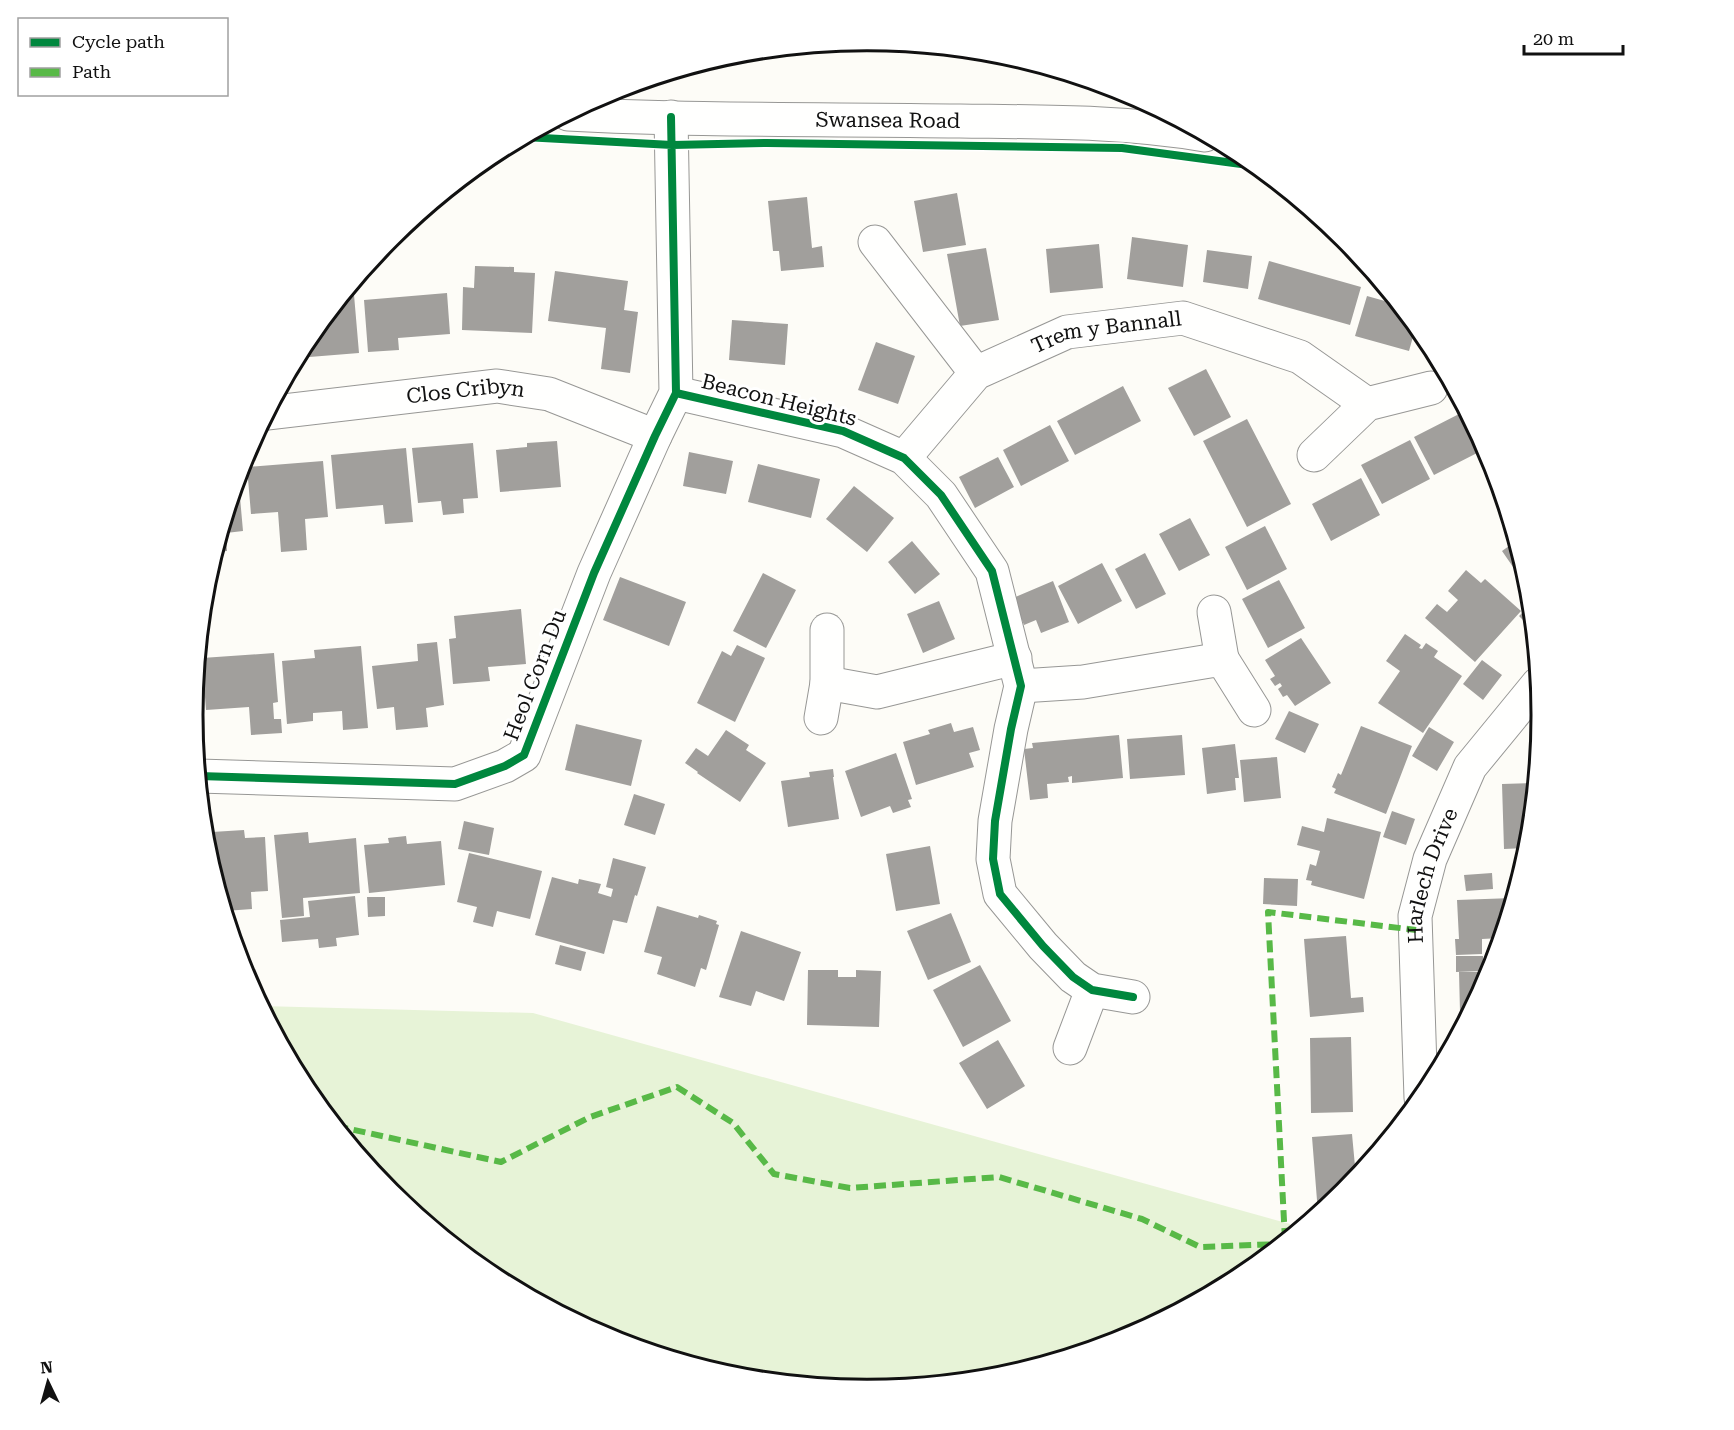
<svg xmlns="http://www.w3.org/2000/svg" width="1734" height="1430" viewBox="0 0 1734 1430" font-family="'Roboto Serif',serif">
<rect width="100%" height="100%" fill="#fdfcf7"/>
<path fill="#e7f3d7" d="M 261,1006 L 533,1013 L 1290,1224 L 1291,1236 L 1241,1276 L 1125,1338 L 998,1377 L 867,1389 L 735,1376 L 609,1338 L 492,1276 L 390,1192 L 306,1089 Z"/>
<path fill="#a19f9c" d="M 957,193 L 966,245 L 923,252 L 914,201 Z
M 807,197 L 812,248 L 822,246 L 824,267 L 781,271 L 779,251 L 773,251 L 768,201 Z
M 1132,237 L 1188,245 L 1183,287 L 1127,279 Z
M 1099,244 L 1103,288 L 1050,293 L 1046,249 Z
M 986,248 L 999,320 L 960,326 L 947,254 Z
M 1207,250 L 1252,256 L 1248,289 L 1203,282 Z
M 1269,261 L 1361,287 L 1350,325 L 1258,299 Z
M 475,266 L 514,267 L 514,272 L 535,273 L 532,333 L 462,330 L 463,287 L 474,288 Z
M 555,271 L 628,281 L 624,310 L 638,312 L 630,373 L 601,369 L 606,328 L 548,321 Z
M 353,283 L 359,353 L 297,358 L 306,340 Z
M 447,293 L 450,334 L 398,338 L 399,350 L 368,352 L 364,300 Z
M 1367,296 L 1399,305 L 1416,326 L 1409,351 L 1355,336 Z
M 732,320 L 788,324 L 785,365 L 729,360 Z
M 876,342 L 915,356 L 898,404 L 858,390 Z
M 1206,369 L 1231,417 L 1194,436 L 1168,388 Z
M 1123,386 L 1141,421 L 1075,455 L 1057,421 Z
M 1461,413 L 1481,451 L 1434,475 L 1414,437 Z
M 1247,419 L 1291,504 L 1247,527 L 1203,441 Z
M 1050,425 L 1069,461 L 1021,486 L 1003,450 Z
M 1410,440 L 1430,479 L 1382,504 L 1361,465 Z
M 557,441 L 561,487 L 500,492 L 496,450 L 527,447 L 527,443 Z
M 473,443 L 478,498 L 463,499 L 464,513 L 443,515 L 441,501 L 418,503 L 412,448 Z
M 406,448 L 413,522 L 385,524 L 383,505 L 336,509 L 331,455 Z
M 689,452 L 733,461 L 726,494 L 683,486 Z
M 998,457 L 1014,487 L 975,508 L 959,477 Z
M 323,461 L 328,517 L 305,519 L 307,550 L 281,552 L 278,512 L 251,514 L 247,467 Z
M 758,464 L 820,479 L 811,518 L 748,502 Z
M 238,475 L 243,531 L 226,533 L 227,551 L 215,552 Z
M 1361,478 L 1380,515 L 1331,541 L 1312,504 Z
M 854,486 L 894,518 L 867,552 L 826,519 Z
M 1190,518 L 1210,555 L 1179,571 L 1159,534 Z
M 1265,526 L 1287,569 L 1247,590 L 1225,547 Z
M 912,541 L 940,574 L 915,594 L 888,562 Z
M 1516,541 L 1529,584 L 1529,590 L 1502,551 Z
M 1145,553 L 1166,594 L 1136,609 L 1115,569 Z
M 1102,563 L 1122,601 L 1078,624 L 1058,586 Z
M 1466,570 L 1481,583 L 1485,579 L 1521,611 L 1475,662 L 1425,618 L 1437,604 L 1447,612 L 1458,600 L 1448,591 Z
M 763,573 L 796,590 L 766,648 L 733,631 Z
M 620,577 L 686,602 L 669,646 L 603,620 Z
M 1279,580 L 1305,628 L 1268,648 L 1242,599 Z
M 1053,581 L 1069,622 L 1041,633 L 1036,620 L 1024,625 L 1013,598 Z
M 939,601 L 955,639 L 923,653 L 907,614 Z
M 1531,605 L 1531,606 L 1533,630 L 1519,616 Z
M 521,609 L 526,664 L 488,667 L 490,681 L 453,684 L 449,639 L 456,638 L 454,616 Z
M 1405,634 L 1421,645 L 1419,648 L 1422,649 L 1426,643 L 1438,651 L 1434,657 L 1462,676 L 1423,733 L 1378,703 L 1400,671 L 1386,661 Z
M 1301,638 L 1331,683 L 1295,706 L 1287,695 L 1283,697 L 1278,689 L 1282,686 L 1280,683 L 1275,686 L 1270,679 L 1275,676 L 1265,660 Z
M 437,642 L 444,705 L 426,708 L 428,727 L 396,730 L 394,707 L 377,709 L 372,666 L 418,661 L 417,644 Z
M 737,645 L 765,658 L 735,722 L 697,703 L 722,651 L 731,656 Z
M 361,646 L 368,728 L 343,730 L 342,711 L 313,713 L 313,721 L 287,724 L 282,661 L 315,658 L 314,650 Z
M 274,653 L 278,702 L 273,703 L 274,719 L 281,719 L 282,733 L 251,735 L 249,707 L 206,710 L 202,658 Z
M 1482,660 L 1502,675 L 1483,700 L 1463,684 Z
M 1289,711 L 1319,724 L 1305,753 L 1275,739 Z
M 951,723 L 954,732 L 973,727 L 980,750 L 969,753 L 974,767 L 916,785 L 903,742 L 930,734 L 928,730 Z
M 576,724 L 642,740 L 631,786 L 565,770 Z
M 1361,726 L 1412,746 L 1386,814 L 1334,793 L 1336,789 L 1332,787 L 1338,773 L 1341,775 Z
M 1429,727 L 1454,742 L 1437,771 L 1412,756 Z
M 726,730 L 749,745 L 746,750 L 766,763 L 740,802 L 697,773 L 698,772 L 685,763 L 696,748 L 708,756 Z
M 1119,735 L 1123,778 L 1072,783 L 1072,776 L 1068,777 L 1069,782 L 1047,784 L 1048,798 L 1030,800 L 1024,749 L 1033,748 L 1032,743 Z
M 1182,735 L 1185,775 L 1130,779 L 1127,739 Z
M 1235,744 L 1239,778 L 1235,778 L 1236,790 L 1207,794 L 1202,748 Z
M 896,753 L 912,799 L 908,800 L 911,807 L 893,813 L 890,806 L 861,817 L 845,771 Z
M 1277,757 L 1281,798 L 1244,802 L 1240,760 Z
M 833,769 L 834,777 L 833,777 L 839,819 L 788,827 L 781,781 L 810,777 L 809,772 Z
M 1535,783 L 1528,848 L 1504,849 L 1502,784 Z
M 634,794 L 665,804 L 655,835 L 624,825 Z
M 1392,811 L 1415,819 L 1406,845 L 1383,837 Z
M 1327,818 L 1381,832 L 1364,899 L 1311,885 L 1312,881 L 1306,880 L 1310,864 L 1316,866 L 1320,851 L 1297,845 L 1302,826 L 1324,832 Z
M 464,821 L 494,828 L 489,855 L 458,849 Z
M 244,830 L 245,838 L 265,837 L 268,891 L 251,892 L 252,909 L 225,911 L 205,842 L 213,842 L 212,832 Z
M 308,832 L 309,843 L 356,838 L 360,893 L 303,898 L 304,916 L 282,918 L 274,835 Z
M 406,836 L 407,844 L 441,841 L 445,885 L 369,893 L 364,845 L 389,843 L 388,838 Z
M 930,846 L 940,904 L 896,911 L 886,854 Z
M 469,853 L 542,871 L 530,919 L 497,911 L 493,927 L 473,922 L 477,907 L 457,902 Z
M 613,858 L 646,867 L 637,896 L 635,895 L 627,923 L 613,920 L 604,954 L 535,935 L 552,877 L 578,884 L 579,879 L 601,884 L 598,893 L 611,897 L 613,889 L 606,887 Z
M 1492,873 L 1493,889 L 1466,891 L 1464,875 Z
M 1264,878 L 1298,879 L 1297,906 L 1263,904 Z
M 355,896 L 359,935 L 336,938 L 337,946 L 319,948 L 318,939 L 282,942 L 280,920 L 310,917 L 308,901 Z
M 367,897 L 385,897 L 385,916 L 368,917 Z
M 1513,898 L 1501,938 L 1482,939 L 1482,954 L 1456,955 L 1455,939 L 1459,939 L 1457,900 Z
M 657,906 L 698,918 L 699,915 L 717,921 L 716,924 L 719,925 L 706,970 L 701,968 L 695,987 L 657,974 L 662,957 L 644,952 Z
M 951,913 L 971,962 L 928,980 L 907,931 Z
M 741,931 L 801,952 L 784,1001 L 756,991 L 751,1006 L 719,997 Z
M 1346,936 L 1351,998 L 1363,997 L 1364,1012 L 1310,1017 L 1304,939 Z
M 560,945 L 586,952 L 581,971 L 555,964 Z
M 1456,956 L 1483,956 L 1483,971 L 1456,972 Z
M 980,965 L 1011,1021 L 963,1047 L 933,990 Z
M 808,970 L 838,970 L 838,977 L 856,977 L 856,970 L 881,971 L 879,1027 L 807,1025 Z
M 1459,972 L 1490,972 L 1469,1012 L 1460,1012 Z
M 1351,1037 L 1353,1112 L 1311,1113 L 1310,1038 Z
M 998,1040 L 1025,1086 L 987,1109 L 959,1063 Z
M 1352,1134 L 1356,1177 L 1344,1192 L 1318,1213 L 1312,1137 Z"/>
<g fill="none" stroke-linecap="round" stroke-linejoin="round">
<g stroke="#979795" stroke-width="35">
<g id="minor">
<path id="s1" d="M 568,114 C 698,121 829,119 960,121 C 1042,122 1124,121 1205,135"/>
<path d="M 875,242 L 976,373"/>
<path d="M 676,393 L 843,431 L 904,458 L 941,495 L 992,571 L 1021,686 L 1011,729 L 995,821 L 993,859 L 1000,894 L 1043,946 L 1073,977 L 1092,990 L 1133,997"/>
<path id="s2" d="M 267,413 L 497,386 L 549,394 L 655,436"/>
<path d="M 1314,455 L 1367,404 L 1431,388"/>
<path id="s3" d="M 904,458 L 976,373 L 1067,332 L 1183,318 L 1300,357 L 1367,404"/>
<path d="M 1214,612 L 1222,659"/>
<path d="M 827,683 L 827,630"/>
<path d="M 1021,686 L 1083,682 L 1222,659 L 1254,710"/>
<path d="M 821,718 L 827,683 L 877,692 L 1015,658"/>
<path d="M 199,776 L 455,784 L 505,766 L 524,755 L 594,573 L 655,436 L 676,393 L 671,117"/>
<path d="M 1070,1048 L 1092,990"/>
<path id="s4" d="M 1421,1098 L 1415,916 L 1430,859 L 1470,767 L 1538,684"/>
</g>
</g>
<use href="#minor" stroke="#fffffe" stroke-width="33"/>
<path stroke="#58b947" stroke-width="6" stroke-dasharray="12 6" stroke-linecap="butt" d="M 336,1126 L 501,1162 L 590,1117 L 677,1087 L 733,1123 L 774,1174 L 850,1188 L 999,1177 L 1142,1219 L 1200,1247 L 1280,1244
M 1285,1240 L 1268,912 L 1416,930
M 1238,1278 L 1268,1245"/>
<g stroke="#fff" stroke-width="11">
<path id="cycleway" d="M 524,137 L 672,145 L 767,143 L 1122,148 L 1256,166
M 676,393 L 843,431 L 904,458 L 941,495 L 992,571 L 1021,686 L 1011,729 L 995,821 L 993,859 L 1000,894 L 1043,946 L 1073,977 L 1092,990 L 1133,997
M 199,776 L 455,784 L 505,766 L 524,755 L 594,573 L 655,436 L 676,393 L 671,117"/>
</g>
<use href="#cycleway" stroke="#00873e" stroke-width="8"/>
</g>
<g text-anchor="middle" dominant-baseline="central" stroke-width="6" stroke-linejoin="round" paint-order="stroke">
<g font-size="21" fill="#111" stroke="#fff">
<text stroke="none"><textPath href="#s1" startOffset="320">Swansea Road</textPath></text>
<text stroke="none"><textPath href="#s3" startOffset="250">Trem y Bannall</textPath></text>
<text stroke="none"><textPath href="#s2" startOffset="200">Clos Cribyn</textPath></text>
<text transform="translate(779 400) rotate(14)">Beacon Heights</text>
<text transform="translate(535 675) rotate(-69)">Heol Corn Du</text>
<text stroke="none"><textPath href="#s4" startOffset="225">Harlech Drive</textPath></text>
</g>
</g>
<path d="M0 0H1734V1430H0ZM203 715a664 664 0 1 1 1328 0a664 664 0 1 1-1328 0Z" fill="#fff" fill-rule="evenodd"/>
<path fill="none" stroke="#111" stroke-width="3" d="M203 715a664 664 0 1 1 1328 0a664 664 0 1 1-1328 0Z"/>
<rect x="18" y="18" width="210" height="78" fill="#ffffff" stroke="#a0a0a0" stroke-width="1.5"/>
<rect x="30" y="38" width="30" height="9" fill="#00873e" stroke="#a0a0a0" stroke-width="1.5"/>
<text x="72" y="48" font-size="18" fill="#111111">Cycle path</text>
<rect x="30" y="68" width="30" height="9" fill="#58b947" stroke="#a0a0a0" stroke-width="1.5"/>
<text x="72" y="78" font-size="18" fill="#111111">Path</text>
<g transform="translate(48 1382) rotate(355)" stroke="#ffffff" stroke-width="4.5" paint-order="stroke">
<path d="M0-4.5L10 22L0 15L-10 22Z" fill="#111111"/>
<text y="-9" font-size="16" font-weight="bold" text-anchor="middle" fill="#111111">N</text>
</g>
<path d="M1524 45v9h99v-9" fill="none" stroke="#111111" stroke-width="3"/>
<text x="1533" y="45" font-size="18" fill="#111111" stroke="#ffffff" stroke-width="4.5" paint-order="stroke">20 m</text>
</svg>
